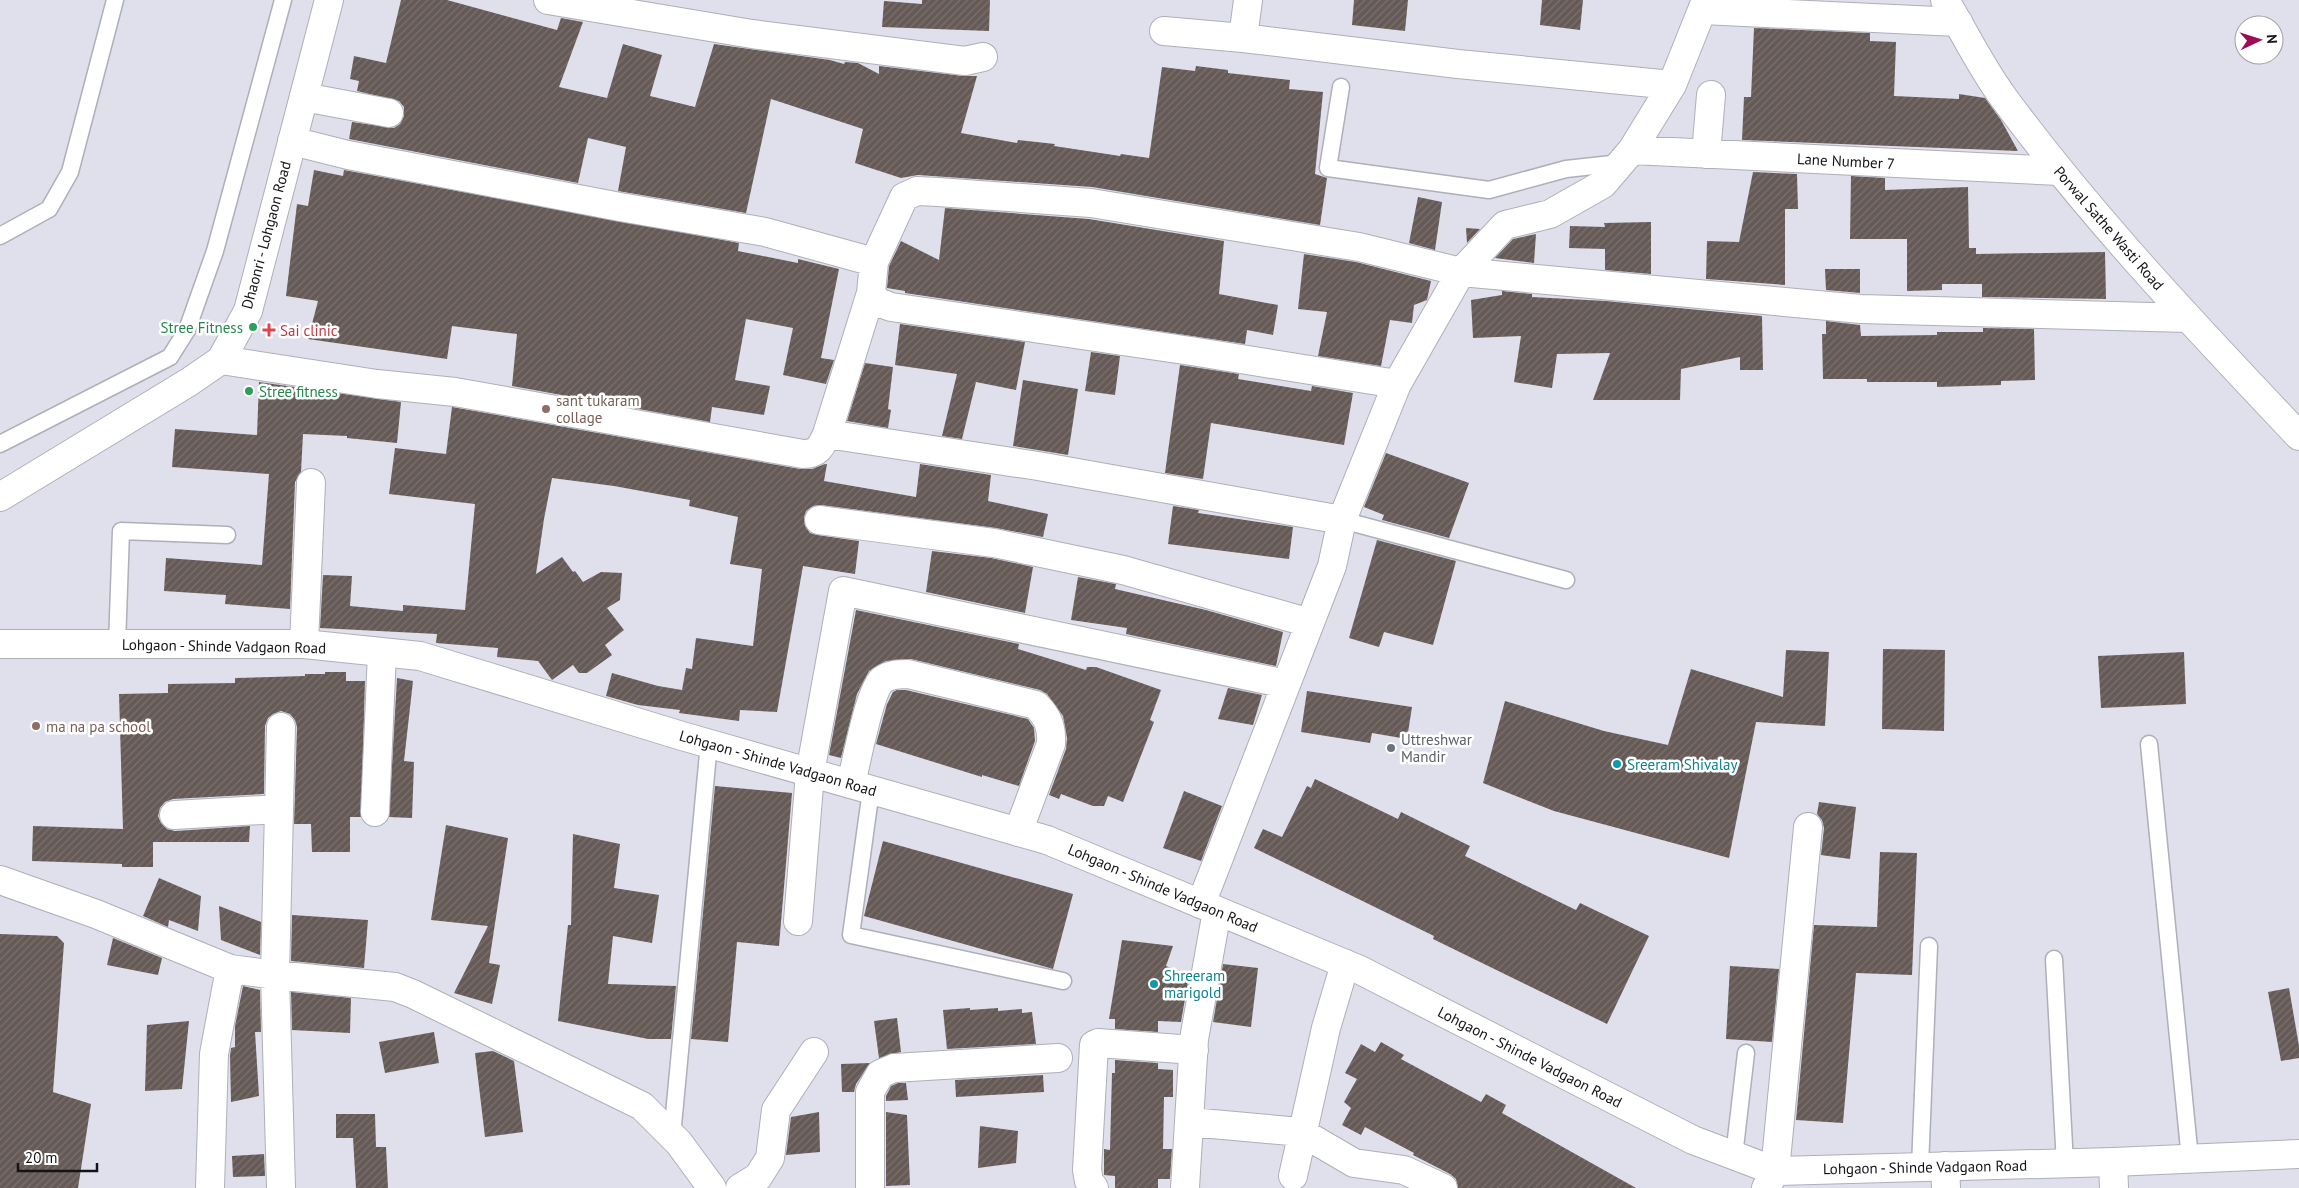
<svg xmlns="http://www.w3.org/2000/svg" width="2299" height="1188" viewBox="0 0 2299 1188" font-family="'PT Sans',sans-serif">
<defs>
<pattern id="building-hatch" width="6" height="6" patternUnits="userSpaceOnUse" patternTransform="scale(1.25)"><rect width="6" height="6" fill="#665a57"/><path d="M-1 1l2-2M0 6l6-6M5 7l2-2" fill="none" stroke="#7a7270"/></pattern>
</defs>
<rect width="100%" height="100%" fill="#dfe0ec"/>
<path fill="url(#building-hatch)" d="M 401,0 L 447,0 L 557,30 L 561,18 L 583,22 L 559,87 L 607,98 L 623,44 L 662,55 L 650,96 L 695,107 L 714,44 L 830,60 L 844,64 L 845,62 L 858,63 L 879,74 L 879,66 L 963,76 L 977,76 L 961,133 L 1017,143 L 1018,140 L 1055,144 L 1054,146 L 1120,156 L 1121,154 L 1149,158 L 1162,67 L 1195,71 L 1196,66 L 1228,70 L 1228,73 L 1290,80 L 1289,89 L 1323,92 L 1315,174 L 1327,178 L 1320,225 L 1092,187 L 918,175 L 901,178 L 855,163 L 863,129 L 771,99 L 746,213 L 618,191 L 626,147 L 588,138 L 578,183 L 349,139 L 352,122 L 394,128 L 400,124 L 404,116 L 404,107 L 399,101 L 357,91 L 359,81 L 350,79 L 354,56 L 386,63 Z
M 922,0 L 990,0 L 989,31 L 882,27 L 884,1 L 922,4 Z
M 1354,0 L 1408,0 L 1405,31 L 1352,25 Z
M 1542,0 L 1583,0 L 1580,30 L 1540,25 Z
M 1754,28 L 1870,33 L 1870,41 L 1896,42 L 1894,96 L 1959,99 L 1959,94 L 1985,98 L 2001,120 L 2018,151 L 1742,140 L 1744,97 L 1751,97 Z
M 314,170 L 343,176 L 344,170 L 739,243 L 738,251 L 798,263 L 798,259 L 839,269 L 821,358 L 834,360 L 826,384 L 783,375 L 793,328 L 746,319 L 735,380 L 770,386 L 764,415 L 712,407 L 710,422 L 512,386 L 517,334 L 452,326 L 447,359 L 308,339 L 318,301 L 286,296 L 297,204 L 308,206 Z
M 1753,172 L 1797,174 L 1798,209 L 1785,209 L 1785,285 L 1706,279 L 1707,241 L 1739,242 Z
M 1851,176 L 1885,178 L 1885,190 L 1968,187 L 1969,248 L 1976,248 L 1976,254 L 2105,252 L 2106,299 L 1982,297 L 1982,284 L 1942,284 L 1942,290 L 1907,291 L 1907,239 L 1850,239 Z
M 1418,197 L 1442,202 L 1435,250 L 1409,243 Z
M 945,208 L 1089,219 L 1224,241 L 1219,294 L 1278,305 L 1273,335 L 1247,330 L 1245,344 L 905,293 L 905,291 L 887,288 L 889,266 L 901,241 L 939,260 Z
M 1651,222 L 1651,274 L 1605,270 L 1605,249 L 1569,248 L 1570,226 L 1605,227 L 1604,223 Z
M 1466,228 L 1480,229 L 1467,243 Z
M 1536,234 L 1534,263 L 1495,258 L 1513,239 Z
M 1304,254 L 1356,262 L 1431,281 L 1427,300 L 1414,305 L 1412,323 L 1390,320 L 1381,366 L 1318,356 L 1327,312 L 1298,309 Z
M 1825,269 L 1860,269 L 1860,293 L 1826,290 Z
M 1502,291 L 1532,294 L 1532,297 L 1606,301 L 1762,316 L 1763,370 L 1740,370 L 1740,357 L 1681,369 L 1680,400 L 1593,400 L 1610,353 L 1557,354 L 1552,388 L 1514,382 L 1521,336 L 1473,338 L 1471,300 L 1502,295 Z
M 1826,321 L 1860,325 L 1861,336 L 1937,335 L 1937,332 L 1983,332 L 1983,328 L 2034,329 L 2035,380 L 2001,381 L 2001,385 L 1937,387 L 1937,382 L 1867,382 L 1867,379 L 1823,379 L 1822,334 L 1826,334 Z
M 900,324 L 1025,342 L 1016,390 L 976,382 L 962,439 L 942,436 L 957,374 L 895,365 Z
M 1091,352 L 1120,356 L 1115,395 L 1085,391 Z
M 865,363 L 893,367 L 888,409 L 891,410 L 888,428 L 847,421 Z
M 1180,365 L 1239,374 L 1238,379 L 1311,391 L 1312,386 L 1353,393 L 1344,445 L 1211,423 L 1203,479 L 1165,473 Z
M 1023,380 L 1078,389 L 1068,455 L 1013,446 Z
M 259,382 L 401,402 L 397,443 L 347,438 L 347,436 L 303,434 L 301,472 L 295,482 L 290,609 L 225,604 L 226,595 L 164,591 L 166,558 L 262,565 L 269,474 L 172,467 L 175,429 L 257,435 Z
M 452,407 L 800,469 L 812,469 L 825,464 L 827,464 L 824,481 L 916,497 L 920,464 L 991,475 L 988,501 L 1048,514 L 1043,537 L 996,528 L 821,505 L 813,506 L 806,511 L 804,518 L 805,526 L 810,533 L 817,535 L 859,541 L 855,574 L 803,566 L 777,712 L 740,710 L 739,721 L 679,713 L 680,710 L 638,705 L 606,696 L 612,673 L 658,686 L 682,690 L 686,668 L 692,669 L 696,638 L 753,646 L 762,569 L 730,564 L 738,517 L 689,506 L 690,500 L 614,486 L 552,478 L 544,519 L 536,574 L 562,557 L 573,572 L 575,571 L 583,582 L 601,572 L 622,573 L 620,600 L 607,608 L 624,630 L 605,645 L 612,655 L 587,673 L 579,673 L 573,665 L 552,680 L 538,661 L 497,657 L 498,648 L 436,643 L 437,634 L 320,628 L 323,575 L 352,576 L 350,606 L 403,611 L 403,605 L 465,610 L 475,504 L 389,494 L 395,448 L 446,454 Z
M 1386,453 L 1469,483 L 1449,538 L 1382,520 L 1384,515 L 1364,507 Z
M 1173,506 L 1199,510 L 1198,513 L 1293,527 L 1289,559 L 1168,544 Z
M 1377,540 L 1456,561 L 1433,645 L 1384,632 L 1379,647 L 1349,638 Z
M 932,551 L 991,558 L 1033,567 L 1025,613 L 926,592 Z
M 1078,577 L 1116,584 L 1115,589 L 1206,610 L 1283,632 L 1276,666 L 1126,634 L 1127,628 L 1071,620 Z
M 856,610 L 1019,644 L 1018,649 L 1086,670 L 1087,667 L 1096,667 L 1161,690 L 1150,720 L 1154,722 L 1123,802 L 1108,796 L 1104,806 L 1093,806 L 1061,794 L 1059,799 L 1049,795 L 1066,749 L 1067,738 L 1063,716 L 1047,694 L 1040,690 L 911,659 L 886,661 L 869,671 L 857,694 L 841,758 L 829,755 Z
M 1883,649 L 1945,650 L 1944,731 L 1882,729 Z
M 1786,650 L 1829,652 L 1825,726 L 1756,722 L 1729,858 L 1554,811 L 1483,783 L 1505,701 L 1604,731 L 1668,745 L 1691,669 L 1783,697 Z
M 2184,652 L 2186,704 L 2101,708 L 2098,656 Z
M 325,672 L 346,672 L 346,681 L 365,681 L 361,817 L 350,817 L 350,852 L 312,852 L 311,824 L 294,824 L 297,727 L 295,720 L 290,714 L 281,711 L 273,714 L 268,718 L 265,726 L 264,794 L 173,799 L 165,802 L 160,808 L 158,816 L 161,823 L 167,829 L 175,831 L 250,826 L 249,842 L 153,842 L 153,867 L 122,867 L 122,864 L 32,861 L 33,826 L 123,829 L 119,694 L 168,693 L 168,684 L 235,683 L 235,678 L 305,676 L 305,674 L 325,674 Z
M 397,678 L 413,681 L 404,761 L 414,762 L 412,818 L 389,817 Z
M 1228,688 L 1262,695 L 1253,725 L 1218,719 Z
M 897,690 L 906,690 L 1028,719 L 1034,728 L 1035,741 L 1019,786 L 982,775 L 982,777 L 876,744 L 887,704 L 893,692 Z
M 1307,691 L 1412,707 L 1407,739 L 1372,733 L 1370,743 L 1301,732 Z
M 1315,779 L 1398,819 L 1401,812 L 1470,846 L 1465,856 L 1576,910 L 1580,903 L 1649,936 L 1607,1024 L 1433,939 L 1434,936 L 1254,848 L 1263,829 L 1282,837 L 1307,786 L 1311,788 Z
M 715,786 L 792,793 L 779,946 L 737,942 L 728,1042 L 691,1039 Z
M 1184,791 L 1222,806 L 1201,861 L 1163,848 Z
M 1819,802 L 1856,807 L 1850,859 L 1821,855 L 1824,828 L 1822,820 L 1817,814 Z
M 446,825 L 508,838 L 489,963 L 500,965 L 492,1004 L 454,993 L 488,926 L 431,920 Z
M 573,834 L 620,844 L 614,888 L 659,895 L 652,943 L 613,936 L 608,984 L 676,986 L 671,1039 L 648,1039 L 558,1021 L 568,925 L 571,925 Z
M 883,841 L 1073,894 L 1053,969 L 864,916 Z
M 1880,852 L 1917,853 L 1912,975 L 1856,973 L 1843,1123 L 1796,1120 L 1814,925 L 1877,927 Z
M 159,878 L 201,896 L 198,931 L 169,920 L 168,927 L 143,916 Z
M 219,906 L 261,922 L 260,955 L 221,940 Z
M 292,915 L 368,920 L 364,968 L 291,961 Z
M 0,934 L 57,936 L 64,943 L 53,1092 L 91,1104 L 78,1188 L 0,1188 Z
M 113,938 L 162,958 L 158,975 L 107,965 Z
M 1122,940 L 1173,946 L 1166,966 L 1189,976 L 1181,1022 L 1158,1021 L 1158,1032 L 1115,1029 L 1115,1019 L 1109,1019 Z
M 1223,964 L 1258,968 L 1251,1027 L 1213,1022 Z
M 1730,966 L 1779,969 L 1772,1042 L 1726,1039 Z
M 243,986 L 260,990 L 261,1032 L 255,1032 L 259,1096 L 231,1102 L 230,1056 L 231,1048 L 235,1047 L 235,1026 Z
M 2289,988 L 2299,1046 L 2299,1058 L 2281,1061 L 2268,992 Z
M 291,992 L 351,998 L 350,1033 L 292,1030 Z
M 970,1008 L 970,1010 L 998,1008 L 998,1011 L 1022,1009 L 1022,1013 L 1032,1012 L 1036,1044 L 947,1049 L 943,1010 Z
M 897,1018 L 901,1052 L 879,1058 L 874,1021 Z
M 189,1021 L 182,1089 L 145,1091 L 147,1025 Z
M 434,1032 L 439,1063 L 385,1073 L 379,1042 Z
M 1381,1042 L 1404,1055 L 1401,1059 L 1481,1102 L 1486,1094 L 1506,1105 L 1502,1113 L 1636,1188 L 1458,1188 L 1456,1179 L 1450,1174 L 1413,1155 L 1414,1153 L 1365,1127 L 1361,1135 L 1342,1125 L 1351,1108 L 1344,1102 L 1357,1079 L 1345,1073 L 1361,1044 L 1375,1052 Z
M 493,1051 L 514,1061 L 523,1132 L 485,1137 L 475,1053 Z
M 1115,1060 L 1158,1063 L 1158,1069 L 1173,1070 L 1173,1097 L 1164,1097 L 1163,1149 L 1172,1149 L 1170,1179 L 1158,1179 L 1158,1188 L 1115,1188 L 1115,1176 L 1104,1175 L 1104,1149 L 1110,1150 L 1112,1073 L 1115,1073 Z
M 870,1063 L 856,1084 L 854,1092 L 842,1092 L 841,1064 Z
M 1043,1075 L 1044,1092 L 956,1097 L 955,1080 Z
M 898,1083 L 906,1083 L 908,1100 L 886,1101 L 886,1096 L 891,1086 Z
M 819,1112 L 820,1152 L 786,1155 L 791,1117 Z
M 886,1112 L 907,1115 L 910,1185 L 886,1186 Z
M 336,1114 L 375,1114 L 376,1147 L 386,1147 L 388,1188 L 356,1188 L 353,1138 L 336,1138 Z
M 980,1126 L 1018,1131 L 1016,1163 L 978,1168 Z
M 264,1154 L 265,1176 L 233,1177 L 232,1156 Z"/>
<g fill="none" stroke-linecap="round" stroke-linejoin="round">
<g stroke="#adafba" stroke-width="19">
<path id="service" d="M 1341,87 L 1328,168 L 1489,190 L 1566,169 L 1621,163
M 0,236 L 49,209 L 70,172 L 115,0
M 0,444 L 170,357 L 187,330 L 215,251 L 283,0
M 1342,520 L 1566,580
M 117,645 L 121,531 L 227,535
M 2149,744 L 2190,1159
M 871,790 L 851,935 L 1063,981
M 2054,959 L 2065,1164
M 672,1136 L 709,743
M 1734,1156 L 1746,1053
M 1920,1167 L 1929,946"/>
</g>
<g stroke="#adafba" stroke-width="30">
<path id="minor" d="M 548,0 L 752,34 L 965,61 L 983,57
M 1703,10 L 1958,22
M 1164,31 L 1243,38 L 1458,64 L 1672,85
M 1243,38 L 1248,0
M 304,97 L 389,113
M 292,141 L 348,155 L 620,207 L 765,232 L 874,262 L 904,197 L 917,191 L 938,192 L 1091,203 L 1359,247 L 1461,272 L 1861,309 L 2187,318
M 1632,150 L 2060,171
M 1706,154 L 1711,95
M 874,262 L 871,293 L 878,302 L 891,307 L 1191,351 L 1397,384
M 221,360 L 377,384 L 455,392 L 803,454 C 818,454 821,447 827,434 L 1038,466 L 1342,520
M 827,434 L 871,293
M 819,520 L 994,543 L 1123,570 L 1310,623
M 304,644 L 311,483
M 851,784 C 856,764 869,692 882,680 C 890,674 899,674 908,674 L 1036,705 C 1048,717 1052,727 1051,744 L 1018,832
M 375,812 L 382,653
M 174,815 L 279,809
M 0,880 L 96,914 L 230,969 L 275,975 L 395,987 L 413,994 L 642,1106 L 679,1143 L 712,1188
M 1201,904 L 1332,566 L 1342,520 L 1397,384 L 1461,272 L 1505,225 L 1550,214 L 1603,184 L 1632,150 L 1672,85 L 1706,0
M 798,921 L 810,773 L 843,591 L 1286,684
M 1190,1122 L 1301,1132 L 1354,1163 L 1404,1170 L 1443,1188
M 2113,1162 L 2114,1188
M 1945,1166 L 1946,1188
M 1293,1176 L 1326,1028 L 1345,964
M 210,1188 L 214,1054 L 230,969
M 281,1188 L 275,975 L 281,727
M 740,1188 L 758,1177 L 770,1158 L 776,1110 L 814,1052
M 870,1188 L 870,1092 L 880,1074 L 894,1068 L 1058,1058
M 1094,1188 L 1089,1181 L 1087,1170 L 1094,1045 L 1098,1043 L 1194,1050
M 1185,1188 L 1194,1039 L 1217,911
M 1766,1188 L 1775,1171 L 1808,827"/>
</g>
<g stroke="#adafba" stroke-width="30">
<path id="tertiary" d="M 1945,0 C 1964,32 1981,67 2003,97 C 2092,218 2196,327 2299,436
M 0,644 L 304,644 L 420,656 L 682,736 L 1047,840 L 1360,970 L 1693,1140 L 1775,1171 L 2113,1162 L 2299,1154"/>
</g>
<g stroke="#adafba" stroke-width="30">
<path id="secondary" d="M 0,497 L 189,382 L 221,360 L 248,311 L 329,0"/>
</g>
<use href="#service" stroke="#fff" stroke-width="16"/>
<use href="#minor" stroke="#fff" stroke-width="28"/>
<use href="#tertiary" stroke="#fff" stroke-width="28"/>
<use href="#secondary" stroke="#fff" stroke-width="28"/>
</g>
<g fill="#2e9e5b" stroke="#fff" stroke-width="2">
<circle cx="253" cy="327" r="5"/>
<circle cx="249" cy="391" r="5"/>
</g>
<path fill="#e0444e" stroke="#fff" stroke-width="2" d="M266.5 322.5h5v5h5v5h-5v5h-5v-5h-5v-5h5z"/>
<g fill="#8d6e63" stroke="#fff" stroke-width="2">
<circle cx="546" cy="409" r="5"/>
<circle cx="36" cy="726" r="5"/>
</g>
<circle fill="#6b7280" stroke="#fff" stroke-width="2" cx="1391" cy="748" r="5"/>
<g fill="#0f9aa8" stroke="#fff" stroke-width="2">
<circle cx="1617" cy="764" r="5"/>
<circle cx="1154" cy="984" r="5"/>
</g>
<g text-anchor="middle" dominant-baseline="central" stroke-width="5" stroke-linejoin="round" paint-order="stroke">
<g font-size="15" fill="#141418" stroke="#fff">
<text transform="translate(1846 161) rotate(3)">Lane Number 7</text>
<text transform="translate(2109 228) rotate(49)">Porwal Sathe Wasti Road</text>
<text transform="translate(266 235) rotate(-75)">Dhaonri - Lohgaon Road</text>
<text transform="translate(224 646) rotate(1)">Lohgaon - Shinde Vadgaon Road</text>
<text transform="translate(778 763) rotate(16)">Lohgaon - Shinde Vadgaon Road</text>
<text transform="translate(1163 888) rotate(23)">Lohgaon - Shinde Vadgaon Road</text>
<text transform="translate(1530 1057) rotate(27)">Lohgaon - Shinde Vadgaon Road</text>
<text transform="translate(1925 1167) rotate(-1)">Lohgaon - Shinde Vadgaon Road</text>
</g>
<g font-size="15" fill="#27864d" stroke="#fff" text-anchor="end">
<text x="243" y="327">Stree Fitness</text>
<text x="259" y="391" text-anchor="start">Stree fitness</text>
</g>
<g font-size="15" fill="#be3a42" stroke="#fff" text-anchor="start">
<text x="280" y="330">Sai clinic</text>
</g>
<g font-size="15" fill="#785e54" stroke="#fff" text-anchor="start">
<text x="556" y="400">sant tukaram<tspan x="556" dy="17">collage</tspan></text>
<text x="46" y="726">ma na pa school</text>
</g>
<g font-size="15" fill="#5b616d" stroke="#fff" text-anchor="start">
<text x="1401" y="739">Uttreshwar<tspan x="1401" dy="17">Mandir</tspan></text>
</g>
<g font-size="15" fill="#0d838f" stroke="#fff" text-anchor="start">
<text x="1627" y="764">Sreeram Shivalay</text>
<text x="1164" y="975">Shreeram<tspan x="1164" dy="17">marigold</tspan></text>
</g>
</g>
<g transform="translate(2259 40) rotate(86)"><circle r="24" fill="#ffffff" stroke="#a1a1a3"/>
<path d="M0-4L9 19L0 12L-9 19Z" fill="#9f0c56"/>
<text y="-8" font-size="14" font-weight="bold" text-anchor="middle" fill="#141418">N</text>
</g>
<path d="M18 1163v8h79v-8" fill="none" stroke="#141418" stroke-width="2.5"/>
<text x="25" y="1163" font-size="15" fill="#141418" stroke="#ffffff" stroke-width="4" paint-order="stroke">20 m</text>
</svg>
